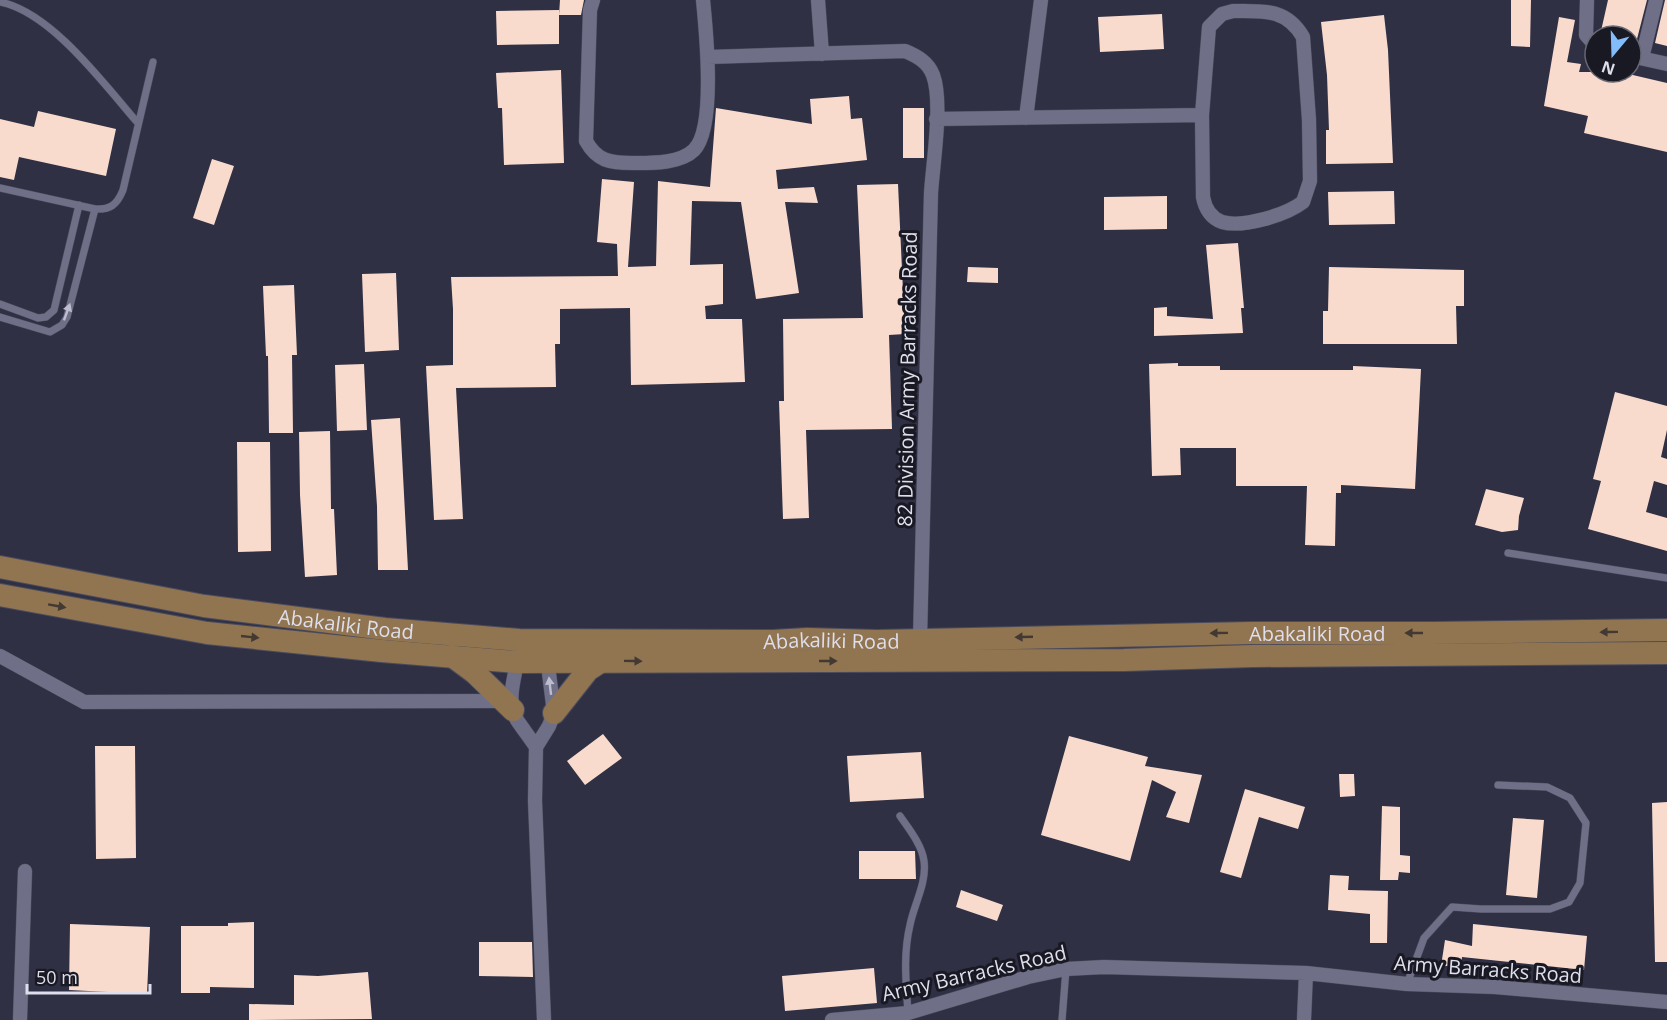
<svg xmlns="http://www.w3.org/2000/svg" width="1667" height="1020" viewBox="0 0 1667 1020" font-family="'Open Sans',sans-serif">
<rect width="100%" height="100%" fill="#303045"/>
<path fill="#f9dbce" d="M 560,0 L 584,0 L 581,15 L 559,15 Z
M 1511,0 L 1531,0 L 1530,47 L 1511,46 Z
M 1608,0 L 1647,0 L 1637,39 L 1601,31 Z
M 1665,0 L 1667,0 L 1667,46 L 1655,43 Z
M 559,10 L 559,44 L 497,45 L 496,11 Z
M 1162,14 L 1164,49 L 1100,52 L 1098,17 Z
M 1384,15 L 1388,50 L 1393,163 L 1326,164 L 1326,130 L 1329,130 L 1327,75 L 1321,22 Z
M 1559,17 L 1575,20 L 1567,62 L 1581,64 L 1579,72 L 1620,72 L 1667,83 L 1667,152 L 1584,133 L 1588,116 L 1544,106 Z
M 561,70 L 564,163 L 504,165 L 502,108 L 498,108 L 496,73 Z
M 849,96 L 851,119 L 862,118 L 867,160 L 776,170 L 778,189 L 814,187 L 818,203 L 785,202 L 799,293 L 756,299 L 741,202 L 692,201 L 690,265 L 723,264 L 723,304 L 705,306 L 706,319 L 742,319 L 745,382 L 631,385 L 630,308 L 560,309 L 560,344 L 555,344 L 556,387 L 456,388 L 463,519 L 434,520 L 426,366 L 453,365 L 453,309 L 451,277 L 618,276 L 617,244 L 597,242 L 602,179 L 634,182 L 628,267 L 656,266 L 658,181 L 710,187 L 716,108 L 812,124 L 810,99 Z
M 903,108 L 924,108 L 924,158 L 903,158 Z
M 38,111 L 116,129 L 106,176 L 19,157 L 14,180 L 0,177 L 0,119 L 34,127 Z
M 212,159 L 234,166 L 214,225 L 193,218 Z
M 898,184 L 905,334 L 889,335 L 892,429 L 806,430 L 809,518 L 783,519 L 779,401 L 784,401 L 783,319 L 863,318 L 857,185 Z
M 1394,191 L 1395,224 L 1329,225 L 1328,192 Z
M 1167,196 L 1167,229 L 1104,230 L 1104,197 Z
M 1238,243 L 1244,308 L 1241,308 L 1243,333 L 1154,336 L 1154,308 L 1167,307 L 1167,316 L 1213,319 L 1206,245 Z
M 968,267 L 998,268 L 998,283 L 967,282 Z
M 1329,267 L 1464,270 L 1464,306 L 1456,306 L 1457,344 L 1323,344 L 1323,311 L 1328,311 Z
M 396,273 L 399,350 L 365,352 L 362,274 Z
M 294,285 L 297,355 L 292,355 L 293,433 L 269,433 L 268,356 L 266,356 L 263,286 Z
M 1178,363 L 1178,366 L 1220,366 L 1220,370 L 1353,370 L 1353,366 L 1421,369 L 1415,489 L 1341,485 L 1341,493 L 1336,493 L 1335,546 L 1305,545 L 1307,486 L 1236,486 L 1236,448 L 1180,448 L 1181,475 L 1152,476 L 1149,364 Z
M 364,364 L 367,430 L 337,431 L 335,365 Z
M 1615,392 L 1667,406 L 1667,430 L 1661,457 L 1667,459 L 1667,485 L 1654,481 L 1646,512 L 1667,518 L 1667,551 L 1588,529 L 1601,481 L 1593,479 Z
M 400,418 L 408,570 L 378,570 L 377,506 L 371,420 Z
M 330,431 L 331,509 L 334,509 L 337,575 L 305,577 L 300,495 L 299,432 Z
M 237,442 L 270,442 L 271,551 L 238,552 Z
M 1486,489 L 1524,498 L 1519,516 L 1518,530 L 1502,532 L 1475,525 Z
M 603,734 L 622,758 L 585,785 L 567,761 Z
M 1069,736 L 1148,757 L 1145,766 L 1202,775 L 1189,823 L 1166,817 L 1176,792 L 1152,780 L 1130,861 L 1041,835 Z
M 95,746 L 135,746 L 136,858 L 96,859 Z
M 921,752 L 924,798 L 850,802 L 847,756 Z
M 1339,774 L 1354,774 L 1355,796 L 1340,797 Z
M 1245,789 L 1305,807 L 1298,829 L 1259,817 L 1241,878 L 1220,872 Z
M 1667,802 L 1667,962 L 1655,962 L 1652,803 Z
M 1382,806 L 1400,807 L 1400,855 L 1410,856 L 1410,873 L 1399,872 L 1398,880 L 1380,880 Z
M 1513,818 L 1544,820 L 1537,898 L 1506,895 Z
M 859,851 L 915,851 L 916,879 L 859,879 Z
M 1330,875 L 1349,876 L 1348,890 L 1388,891 L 1387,943 L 1370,943 L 1370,914 L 1328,910 Z
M 961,890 L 1003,905 L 997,921 L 956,907 Z
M 254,922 L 254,988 L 210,987 L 210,993 L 181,993 L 181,926 L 228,926 L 228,923 Z
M 70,924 L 150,927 L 147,994 L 69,990 Z
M 1473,924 L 1587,936 L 1584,970 L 1462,957 L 1461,966 L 1441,966 L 1445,940 L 1472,946 Z
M 479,942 L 532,942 L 533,977 L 479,976 Z
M 874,968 L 877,1003 L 785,1011 L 782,976 Z
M 368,972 L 372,1019 L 249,1020 L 249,1004 L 294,1005 L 294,975 L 318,976 Z"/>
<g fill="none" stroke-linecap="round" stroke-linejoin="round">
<g stroke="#4b4b5d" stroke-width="8">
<path id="service" d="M 0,2 C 51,12 104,84 137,122
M 0,188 L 95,209 C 110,210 117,205 123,190 L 153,62
M 0,304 L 38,318 L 46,317 L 54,310 L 79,205
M 0,317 L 50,332 L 62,325 L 67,317 L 95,209
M 1508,553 L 1667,578
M 900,816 C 909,829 922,845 924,861 C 927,883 914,904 910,925 C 903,954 906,983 908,1013
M 1407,984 L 1424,938 L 1452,907 L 1481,909 L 1550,909 L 1569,902 L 1580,883 L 1586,823 L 1570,798 L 1547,787 L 1498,785
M 1062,1020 L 1066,969"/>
</g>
<g stroke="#4b4b5d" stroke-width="15">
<path id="minor" d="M 593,0 L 590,10 L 586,141 C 597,161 610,163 632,163 C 650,163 680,164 694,150 C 716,128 706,30 703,0
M 818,0 L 822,54
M 1587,0 L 1586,35 L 1595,45
M 1233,11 C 1263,11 1286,8 1303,37 L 1309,120 L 1310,181 L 1303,202 C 1286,215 1243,228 1222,222 C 1211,218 1205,208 1203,197 L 1202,115 L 1209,27 L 1222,14 Z
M 1631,56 L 1667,64
M 708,57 L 905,51 C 917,56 928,62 933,75 C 943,102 933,162 931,193 L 920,639
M 1642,58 L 1656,0
M 1026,118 L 1041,0
M 936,119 L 1202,115
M 518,655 C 516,676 505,699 517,720 C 523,729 530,738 536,747
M 0,656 L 84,702 L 504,701
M 20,1020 L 25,871
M 544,1020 L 535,801 L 536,747 L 549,726 L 554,713 L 547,657
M 832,1020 L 908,1013 L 1028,977 L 1066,969 L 1104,967 L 1306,973 L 1407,984 L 1495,987 L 1667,1002
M 1304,1020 L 1306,973"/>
</g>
<g stroke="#4b4b5d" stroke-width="24">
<g id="primary">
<path id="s1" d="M 0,567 L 204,606 L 385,629 L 519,640 L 773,641 L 807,639 L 877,641 L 1251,633 L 1433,633 L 1667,630"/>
<path d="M 0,595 L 207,633 L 382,651 L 517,662 L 1124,660 L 1253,656 L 1667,653"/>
<path d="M 452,656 L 475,673 L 513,710"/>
<path d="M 554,713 L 588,670 L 602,661"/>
</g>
</g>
<use href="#service" stroke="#6f7088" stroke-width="7"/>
<use href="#minor" stroke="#6f7088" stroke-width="14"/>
<use href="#primary" stroke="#917551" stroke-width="22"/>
</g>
<defs><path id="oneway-solid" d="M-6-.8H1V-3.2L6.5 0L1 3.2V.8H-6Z" transform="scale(1.5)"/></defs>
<g fill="#bdbdce">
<use href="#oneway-solid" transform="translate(67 312) rotate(-70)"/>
<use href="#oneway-solid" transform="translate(550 686) rotate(-97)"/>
</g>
<g fill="#433933">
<use href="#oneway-solid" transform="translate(57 606) rotate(10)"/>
<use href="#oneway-solid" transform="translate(1609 632) rotate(179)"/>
<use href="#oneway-solid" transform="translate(1219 633) rotate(179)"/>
<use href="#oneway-solid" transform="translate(1414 633) rotate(180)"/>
<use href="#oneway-solid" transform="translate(250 637) rotate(6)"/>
<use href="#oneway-solid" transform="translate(1024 637) rotate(178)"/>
<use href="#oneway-solid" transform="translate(633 661) rotate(1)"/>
<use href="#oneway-solid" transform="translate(828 661)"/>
</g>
<g text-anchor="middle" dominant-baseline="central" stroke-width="6" stroke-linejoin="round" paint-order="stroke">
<g font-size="20" fill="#dedeec" stroke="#191923">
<text transform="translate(907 379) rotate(-89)">82 Division Army Barracks Road</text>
<text stroke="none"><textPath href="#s1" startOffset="351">Abakaliki Road</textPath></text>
<text stroke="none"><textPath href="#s1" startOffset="1323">Abakaliki Road</textPath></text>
<text stroke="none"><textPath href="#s1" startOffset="837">Abakaliki Road</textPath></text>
<text transform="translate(1488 969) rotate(4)">Army Barracks Road</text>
<text transform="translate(974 973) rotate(-13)">Army Barracks Road</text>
</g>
</g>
<g transform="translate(1613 54) rotate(199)"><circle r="28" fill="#191923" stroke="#686873" stroke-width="1.5"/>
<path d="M0-4.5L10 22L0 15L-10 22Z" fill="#83bcfb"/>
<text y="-9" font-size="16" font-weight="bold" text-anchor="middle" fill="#dedeec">N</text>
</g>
<path d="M27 984v9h123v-9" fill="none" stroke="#dedeec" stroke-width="3"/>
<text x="36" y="984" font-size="18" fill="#dedeec" stroke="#191923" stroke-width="4.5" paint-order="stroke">50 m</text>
</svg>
